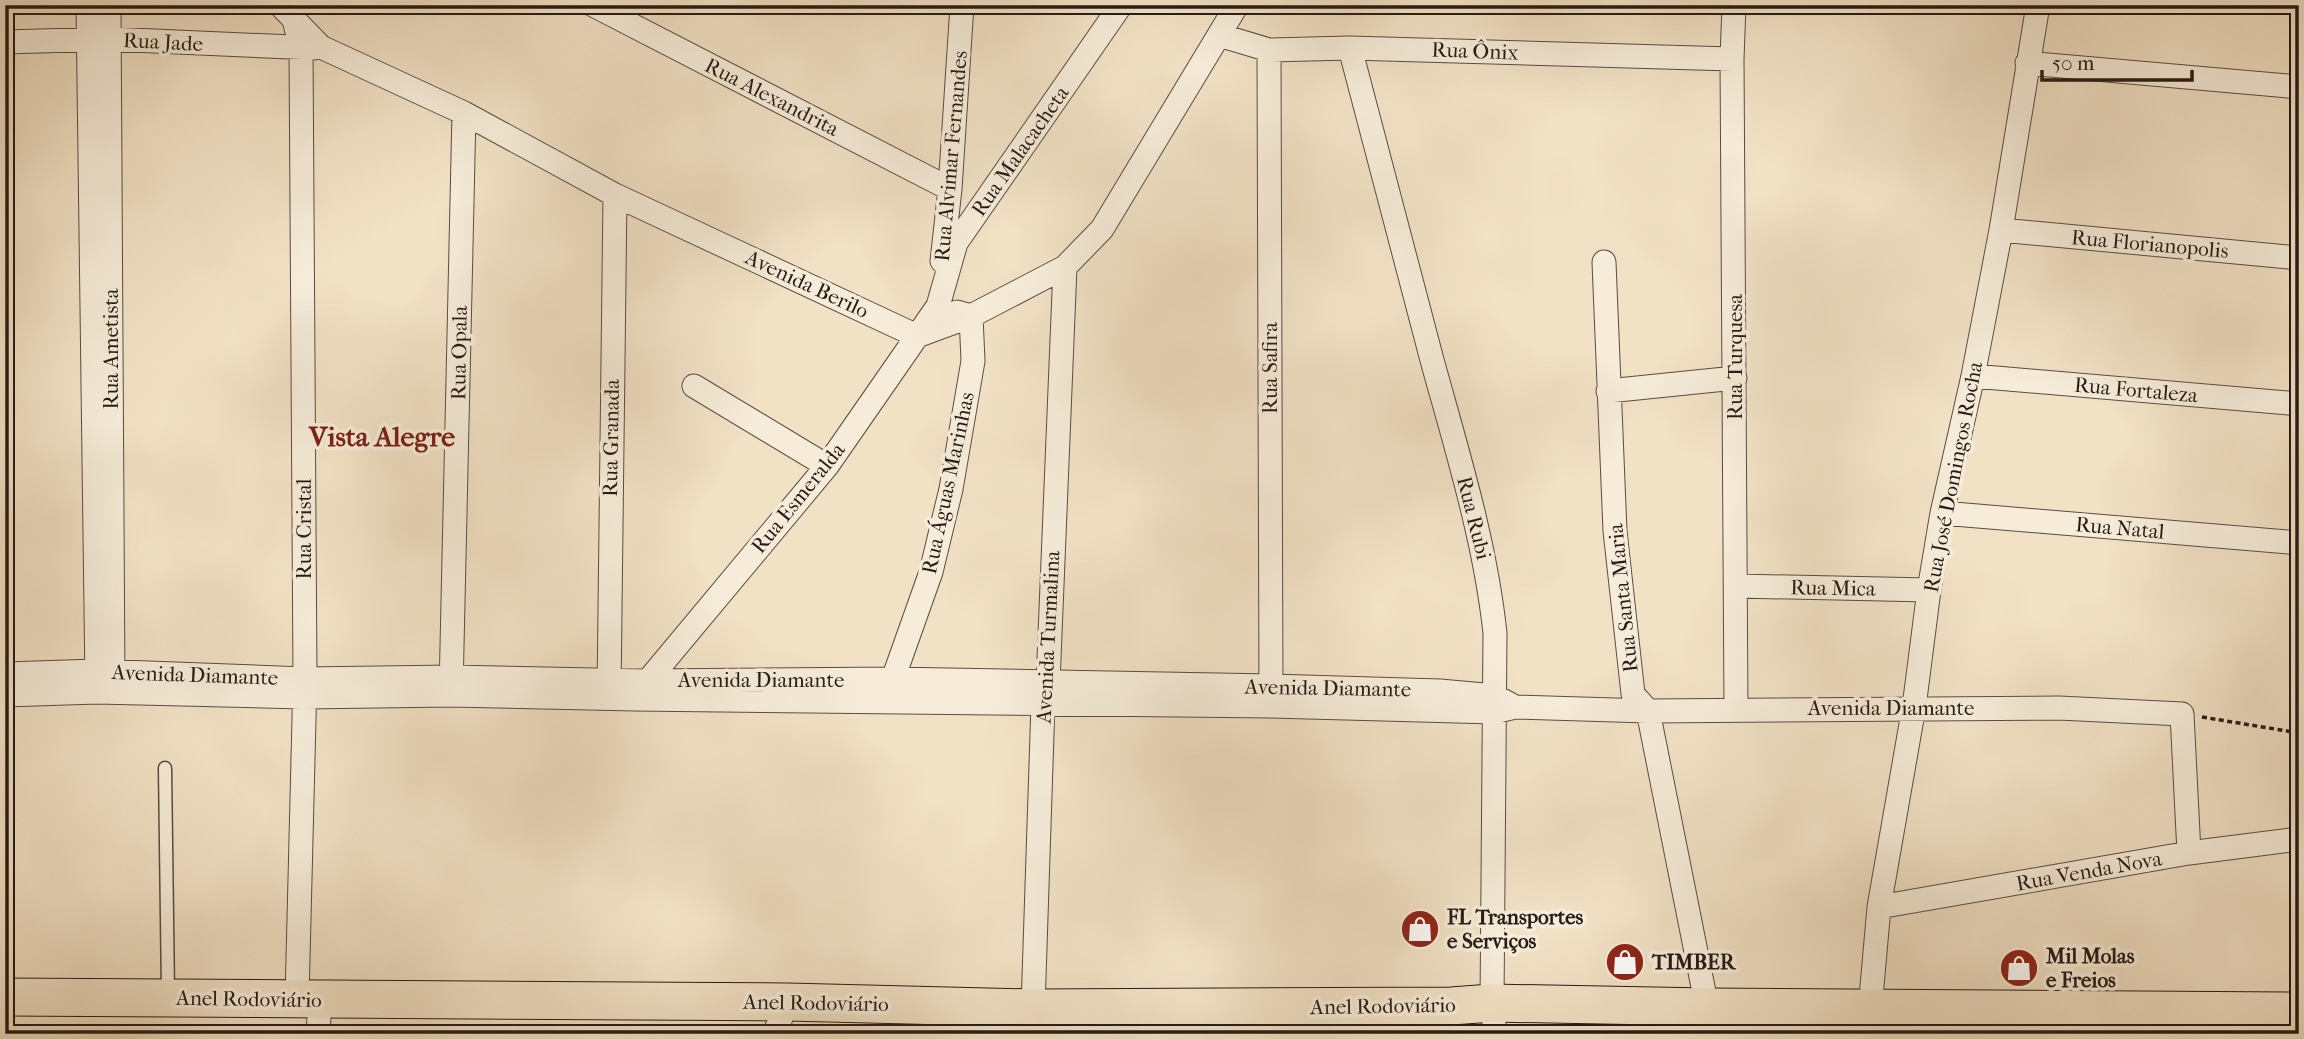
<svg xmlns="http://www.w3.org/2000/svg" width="2304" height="1039" viewBox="0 0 2304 1039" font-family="'IM FELL French Canon',serif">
<rect width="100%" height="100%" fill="#f1e1c5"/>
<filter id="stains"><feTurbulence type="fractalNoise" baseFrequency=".00286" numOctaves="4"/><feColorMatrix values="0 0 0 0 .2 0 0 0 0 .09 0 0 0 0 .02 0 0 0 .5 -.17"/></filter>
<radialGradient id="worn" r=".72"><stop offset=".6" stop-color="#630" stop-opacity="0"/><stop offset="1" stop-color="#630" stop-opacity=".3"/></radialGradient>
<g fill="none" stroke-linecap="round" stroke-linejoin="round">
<g stroke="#594c42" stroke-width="15">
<path id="lane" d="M 165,768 L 168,994"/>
</g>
<g stroke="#594c42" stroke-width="25">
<path id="street" d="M 88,5 L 97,685
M 109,5 L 113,686
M 280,5 L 321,47 L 464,113 L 615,195 L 917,336 L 971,316 L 1065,267 L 1102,229 L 1237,5
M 593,5 L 950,189
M 1734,5 L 1732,59 L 1736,710
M 294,20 L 301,48 L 305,679 L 297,999
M 1219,35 L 1269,50 L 1350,48 L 1732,59
M 5,42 L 109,39 L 314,48
M 1350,48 C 1377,152 1404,256 1432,360 C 1457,451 1485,540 1495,633 L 1492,1003 L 1495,1034
M 1269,50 L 1271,701
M 2027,63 L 2299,87
M 2001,230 L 2299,258
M 942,261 L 950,189 L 962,5
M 1604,262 L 1615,531 L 1633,694 L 1648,711 L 1707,1007
M 1973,376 L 2299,404
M 694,386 L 827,466
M 1608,391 L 1735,378
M 1942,513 L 2299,543
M 1736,586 L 1929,590
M 5,674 L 96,671 L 305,679 L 452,677 L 646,681 L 893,679 L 1271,686 L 1440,691 L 1495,696 L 1515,707
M 641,689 L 827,466 L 938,306 L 956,243 L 1121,5
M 451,691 L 464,113
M 609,693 L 615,195
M 890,694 L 893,679 L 931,572 L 951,489 L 973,361 L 971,316 L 957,312
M 5,695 L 97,692 L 304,697 L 451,695 L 635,699 L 1271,706 L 1494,712 L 1515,707 L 1648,711 L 2059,708 L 2182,714 L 2189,853
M 1879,907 L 2189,853 L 2299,839
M 318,1034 L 320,1001
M 774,1034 L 788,1002
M 1036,1034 L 1033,1008 L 1043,704 L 1048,683 L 1065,267
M 1866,1034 L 1870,1009 L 1879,907 L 1914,707 L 1929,590 L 1942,513 L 1973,376 L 2001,230 L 2038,5"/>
</g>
<g stroke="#261b16" stroke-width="36">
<path id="secondary" d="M 1390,1034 L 1414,1026 L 1451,1006"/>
</g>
<g stroke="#261b16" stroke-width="39">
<path id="primary" d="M 5,997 L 788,1002 L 1033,1008 L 1451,1006 L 1492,1003 L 1707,1007 L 2299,1011"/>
</g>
<path stroke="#261b16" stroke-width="3.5" stroke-dasharray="5 3.5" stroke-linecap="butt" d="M 2202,717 L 2299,733"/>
<use href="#lane" stroke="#f6ecd9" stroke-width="12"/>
<use href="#street" stroke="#f6ecd9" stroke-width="23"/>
<use href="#secondary" stroke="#f6ecd9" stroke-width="33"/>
<use href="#primary" stroke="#f1e1c5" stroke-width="37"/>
</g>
<defs>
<g id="shop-disc" transform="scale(2.0125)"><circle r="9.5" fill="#8f2418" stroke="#f6ecd9"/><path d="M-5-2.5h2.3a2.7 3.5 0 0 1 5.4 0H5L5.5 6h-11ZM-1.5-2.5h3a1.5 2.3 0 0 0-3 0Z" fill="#fff"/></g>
</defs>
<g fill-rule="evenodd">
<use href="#shop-disc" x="1420" y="929"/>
<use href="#shop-disc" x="1625" y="962"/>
<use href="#shop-disc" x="2019" y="968"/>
</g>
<g text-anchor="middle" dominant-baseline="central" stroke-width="7" stroke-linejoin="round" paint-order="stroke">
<g font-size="21" fill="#261b16" stroke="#f6ecd9">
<text transform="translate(163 42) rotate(3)">Rua Jade</text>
<text transform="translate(1475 51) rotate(2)">Rua Ônix</text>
<text transform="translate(772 97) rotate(27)">Rua Alexandrita</text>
<text transform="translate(1020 151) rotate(-55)">Rua Malacacheta</text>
<text transform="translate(951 156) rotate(-85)">Rua Alvimar Fernandes</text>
<text transform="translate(2150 244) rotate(5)">Rua Florianopolis</text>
<text transform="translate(807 284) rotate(25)">Avenida Berilo</text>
<text transform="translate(111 349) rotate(-90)">Rua Ametista</text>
<text transform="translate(459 353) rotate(-89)">Rua Opala</text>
<text transform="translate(1735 357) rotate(-90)">Rua Turquesa</text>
<text transform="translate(1270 368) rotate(-90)">Rua Safira</text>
<text transform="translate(2136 390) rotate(5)">Rua Fortaleza</text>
<text transform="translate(611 438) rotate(-89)">Rua Granada</text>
<text transform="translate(1953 477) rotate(-79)">Rua José Domingos Rocha</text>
<text transform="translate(948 483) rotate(-78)">Rua Águas Marinhas</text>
<text transform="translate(798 498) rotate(-51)">Rua Esmeralda</text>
<text transform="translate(1474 518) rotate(76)">Rua Rubi</text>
<text transform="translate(2120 528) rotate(5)">Rua Natal</text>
<text transform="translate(304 529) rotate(-90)">Rua Cristal</text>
<text transform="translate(1833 588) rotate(1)">Rua Mica</text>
<text transform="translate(1623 598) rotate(-96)">Rua Santa Maria</text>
<text transform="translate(1048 637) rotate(-87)">Avenida Turmalina</text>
<text transform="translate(195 675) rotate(2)">Avenida Diamante</text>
<text x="761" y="680">Avenida Diamante</text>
<text transform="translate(1328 688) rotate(1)">Avenida Diamante</text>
<text x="1891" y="708">Avenida Diamante</text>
<text transform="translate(2089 871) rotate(-10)">Rua Venda Nova</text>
<text transform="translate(249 999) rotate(1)">Anel Rodoviário</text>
<text transform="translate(816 1003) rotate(1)">Anel Rodoviário</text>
<text transform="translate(1383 1006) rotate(-1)">Anel Rodoviário</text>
</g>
<g font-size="21" font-weight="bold" fill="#261b16" stroke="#f6ecd9" text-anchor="start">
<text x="1447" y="917">FL Transportes<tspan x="1447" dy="24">e Serviços</tspan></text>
<text x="2046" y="956">Mil Molas<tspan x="2046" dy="24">e Freios</tspan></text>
<text x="1652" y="962">TIMBER</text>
</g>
<g font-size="28" font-weight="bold" fill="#7a1f14" stroke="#f6ecd9">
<text x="382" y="436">Vista Alegre</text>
</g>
</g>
<rect width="2304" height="1039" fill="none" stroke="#f1e1c5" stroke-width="28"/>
<rect x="7" y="7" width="2290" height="1025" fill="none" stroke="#261b16" stroke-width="3.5"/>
<rect x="14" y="14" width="2276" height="1011" fill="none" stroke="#261b16" stroke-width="2"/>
<path d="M2042 70v10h150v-10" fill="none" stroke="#261b16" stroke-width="3.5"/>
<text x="2052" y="70" font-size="21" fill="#261b16" stroke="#f6ecd9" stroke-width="5" paint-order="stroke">50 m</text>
<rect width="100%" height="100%" filter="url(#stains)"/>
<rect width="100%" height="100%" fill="url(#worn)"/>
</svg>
